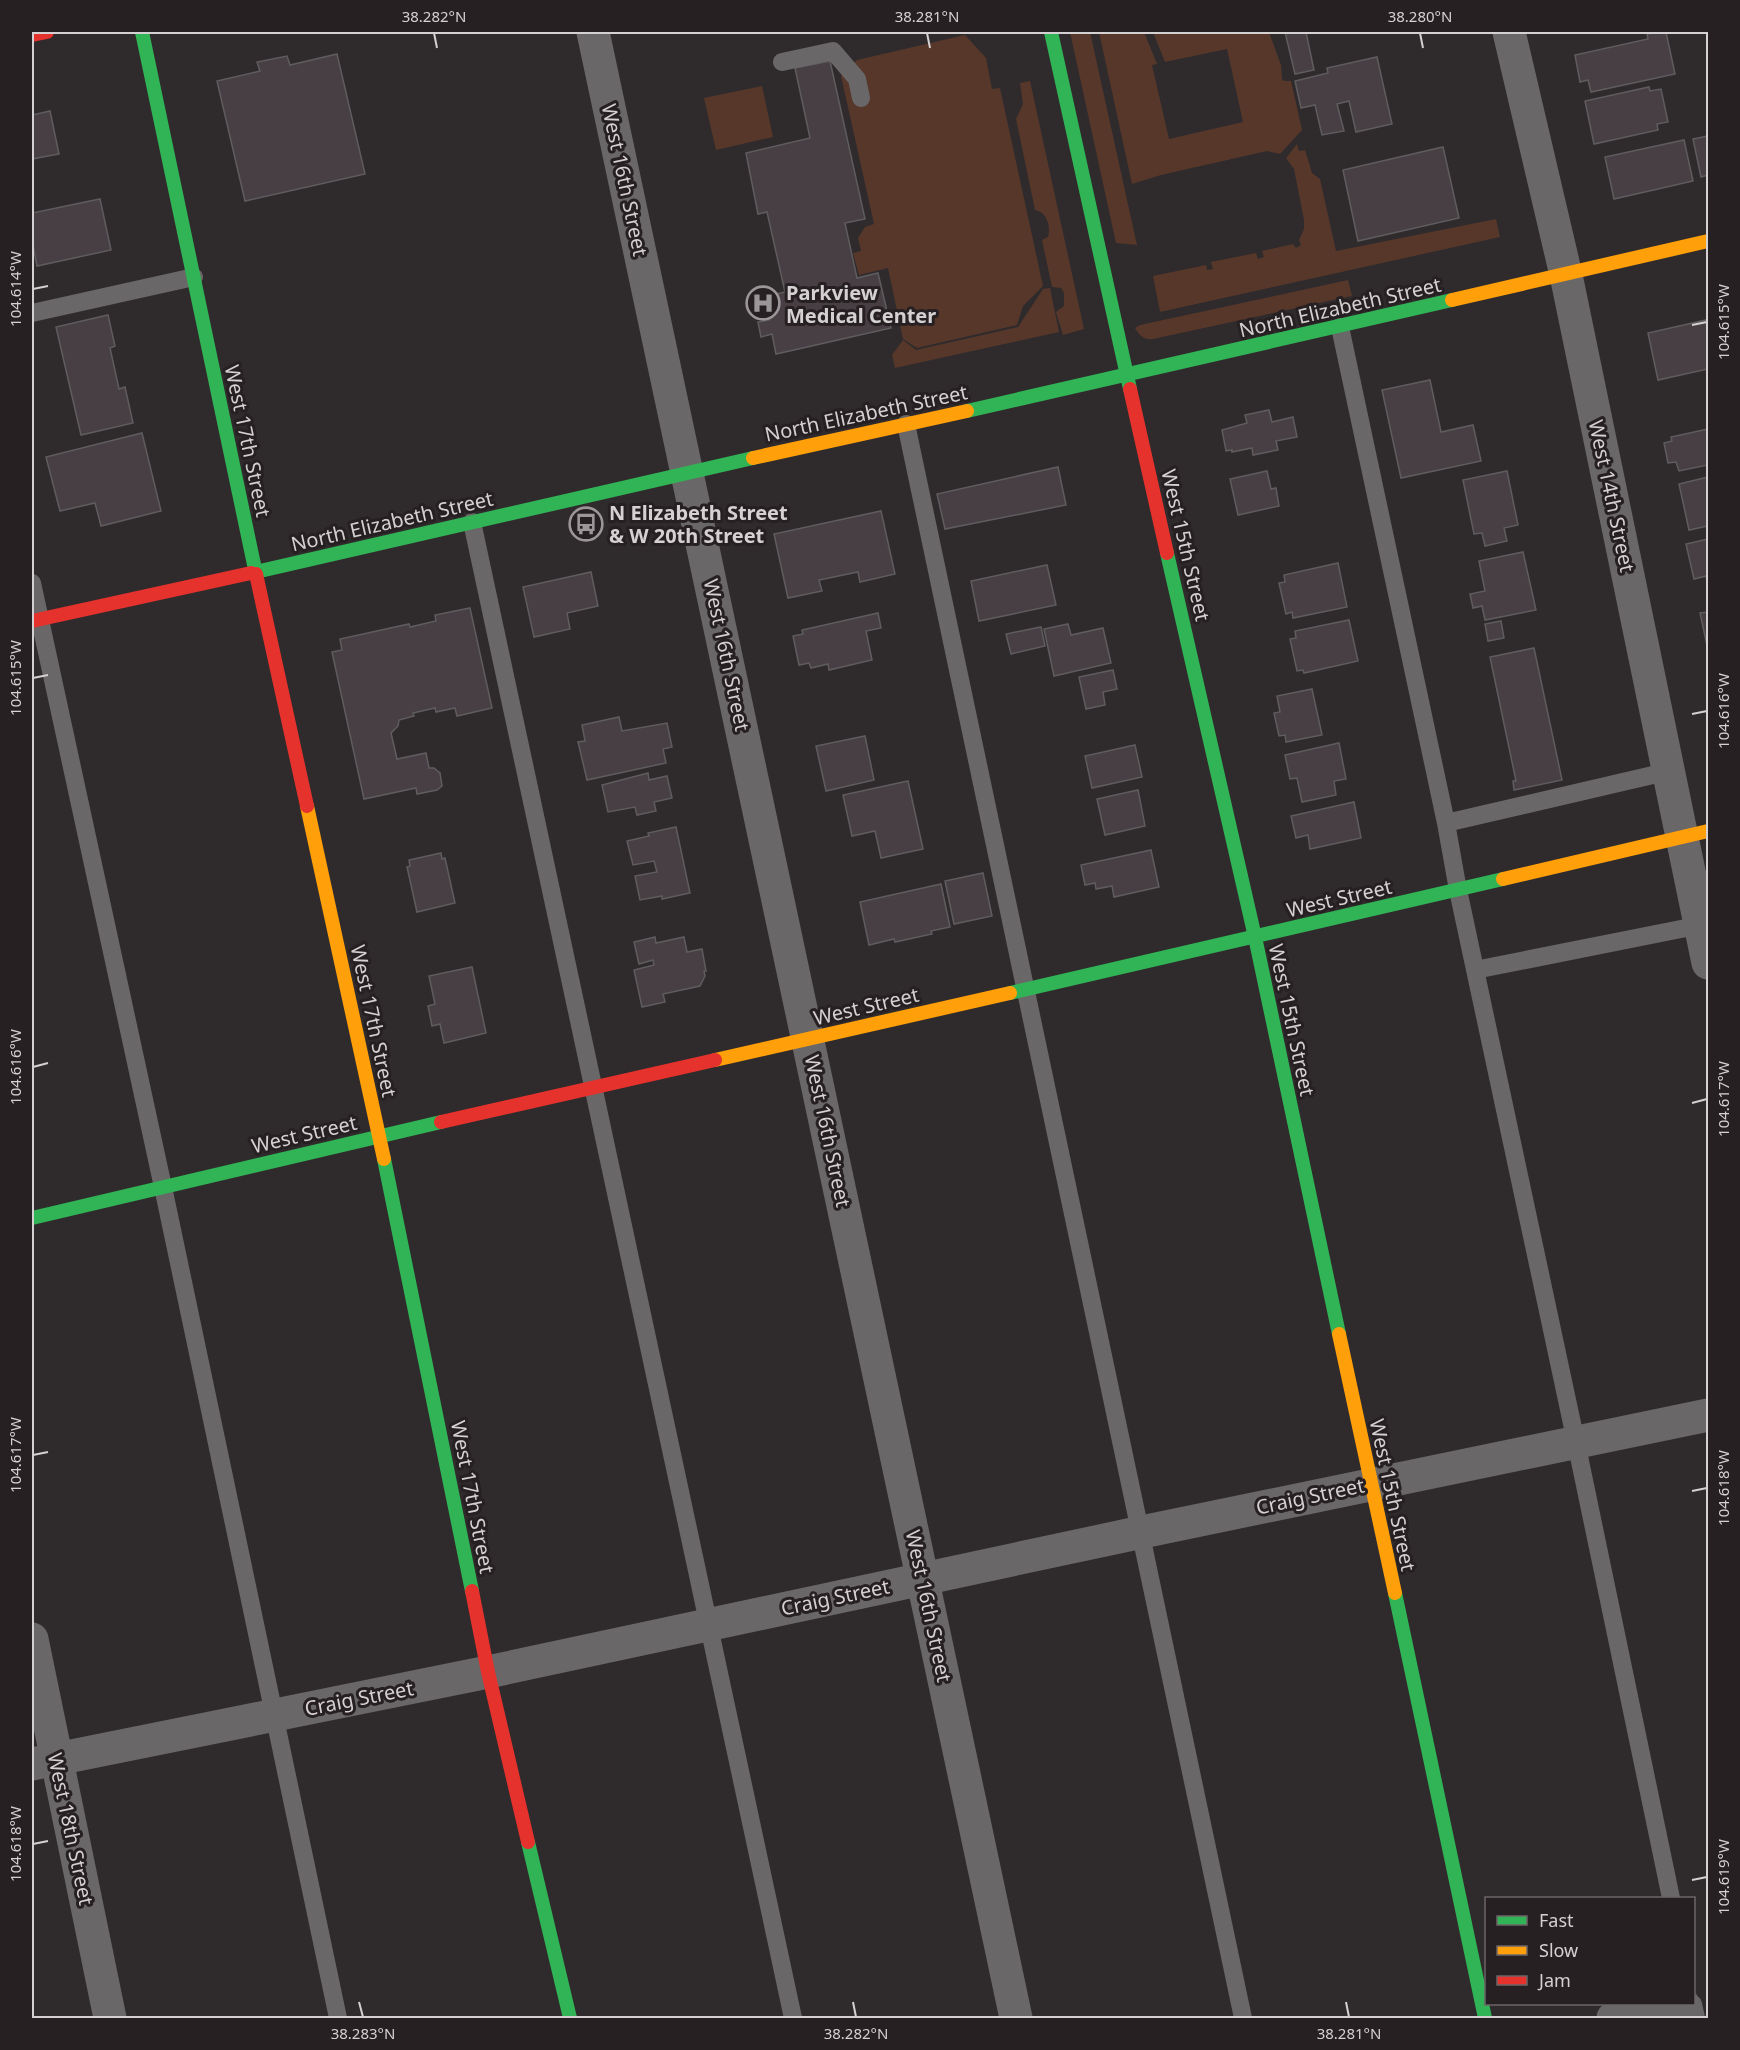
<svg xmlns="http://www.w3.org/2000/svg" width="1740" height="2050" viewBox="0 0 1740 2050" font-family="'Noto Sans',sans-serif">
<rect width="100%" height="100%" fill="#2f2b2d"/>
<path fill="#56372a" d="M 1070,32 L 1090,32 L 1137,245 L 1116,243 Z
M 1099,32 L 1144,32 L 1157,64 L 1152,65 L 1169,139 L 1243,122 L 1227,49 L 1165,62 L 1153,32 L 1269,32 L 1281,65 L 1282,79 L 1284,81 L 1291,81 L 1302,130 L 1280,154 L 1267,151 L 1161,175 L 1132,184 Z
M 965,35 L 986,58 L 992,89 L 1000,88 L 1043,286 L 1023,306 L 1017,325 L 917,348 L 903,339 L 888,268 L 859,275 L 853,253 L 861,251 L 858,238 L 865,227 L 874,224 L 841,76 L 857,60 Z
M 1030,81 L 1084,329 L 1063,335 L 1056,312 L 1064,306 L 1064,293 L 1061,288 L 1052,287 L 1042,240 L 1048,237 C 1051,226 1047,212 1035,210 L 1016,119 L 1023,104 L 1020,83 Z
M 762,86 L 773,137 L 716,150 L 704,98 Z
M 1297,144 L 1299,151 L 1305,150 L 1312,173 L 1320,179 L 1336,251 L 1496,219 L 1500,237 L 1160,312 L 1153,276 L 1206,265 L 1207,270 L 1213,269 L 1211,262 L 1256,253 L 1258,259 L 1264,257 L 1262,251 L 1293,244 L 1296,248 L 1301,245 L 1299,240 L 1304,229 L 1304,220 L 1294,169 L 1286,158 Z
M 1348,280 L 1352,296 L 1153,339 C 1144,340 1140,336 1135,328 L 1140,325 Z
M 1050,288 L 1059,332 L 895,368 L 892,355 L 903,340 L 916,350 L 1018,327 L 1043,289 Z"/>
<path fill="#483f45" stroke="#5f5c5e" stroke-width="1.5" d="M 1285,32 L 1306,32 L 1314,70 L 1295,74 Z
M 1661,32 L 1666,32 L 1675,74 L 1591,92 L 1588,80 L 1580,82 L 1575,55 L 1648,39 L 1647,34 Z
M 337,54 L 365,174 L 245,201 L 217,81 L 260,71 L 257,62 L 287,56 L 290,65 Z
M 1377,57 L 1392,124 L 1356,132 L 1349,101 L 1337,104 L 1344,131 L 1322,135 L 1315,105 L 1301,108 L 1295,81 L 1328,73 L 1327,68 Z
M 830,61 L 865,219 L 845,223 L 857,278 L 878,273 L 891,328 L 776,354 L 772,334 L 761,337 L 758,322 L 769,320 L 764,297 L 785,292 L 767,212 L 758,214 L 746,153 L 810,138 L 795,68 Z
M 1649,87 L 1650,91 L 1661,89 L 1668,122 L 1657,124 L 1658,130 L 1594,144 L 1585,101 Z
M 50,111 L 59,154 L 32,159 L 32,115 Z
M 1708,136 L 1708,175 L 1701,177 L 1693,139 Z
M 1684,140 L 1693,181 L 1614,199 L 1605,157 Z
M 1443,147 L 1459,218 L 1358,241 L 1343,170 Z
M 100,199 L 111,250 L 37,266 L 32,240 L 32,213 Z
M 108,315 L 115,346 L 110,348 L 119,389 L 125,387 L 133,423 L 81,435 L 56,327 Z
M 1706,320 L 1708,334 L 1708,369 L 1658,380 L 1648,333 Z
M 1430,380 L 1441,432 L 1473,425 L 1481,461 L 1401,478 L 1382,390 Z
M 1269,410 L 1272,422 L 1293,417 L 1297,437 L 1276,441 L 1278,450 L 1253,455 L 1252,448 L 1232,452 L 1232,450 L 1226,451 L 1222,430 L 1247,423 L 1245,415 Z
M 1708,429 L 1708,465 L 1679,471 L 1676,462 L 1668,463 L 1664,443 L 1672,441 L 1671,437 Z
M 142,433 L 161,511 L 101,526 L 95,503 L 60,511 L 46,457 Z
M 1058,467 L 1066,505 L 945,529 L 937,494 Z
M 1267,471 L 1271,489 L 1276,488 L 1279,506 L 1238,515 L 1230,479 Z
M 1507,471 L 1518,525 L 1504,528 L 1507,541 L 1485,546 L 1482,533 L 1474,534 L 1463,480 Z
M 1708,477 L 1708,526 L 1689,530 L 1679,484 Z
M 881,511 L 895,574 L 860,582 L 858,572 L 819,580 L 822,591 L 788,598 L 774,534 Z
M 1708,539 L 1708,581 L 1707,581 L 1706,576 L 1694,579 L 1686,544 Z
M 1523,552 L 1536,610 L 1485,620 L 1482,606 L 1473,608 L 1470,594 L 1485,591 L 1479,561 Z
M 1338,563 L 1347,607 L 1293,618 L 1292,612 L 1286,614 L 1279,583 L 1285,582 L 1284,575 Z
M 1047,565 L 1056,605 L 979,621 L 971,581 Z
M 591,572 L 598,606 L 567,613 L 570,629 L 534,637 L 523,587 Z
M 470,608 L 492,708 L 457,716 L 455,708 L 436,712 L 435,708 L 413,713 L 414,716 L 399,720 L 398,726 L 391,733 L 397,759 L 426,753 L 429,768 L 434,768 L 440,773 L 442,786 L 437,790 L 417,794 L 416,788 L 364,799 L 332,652 L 342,650 L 340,639 L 409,624 L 410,627 L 436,621 L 435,615 Z
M 1708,612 L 1708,650 L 1700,613 Z
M 878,613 L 881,628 L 866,631 L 872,660 L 829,670 L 828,664 L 811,668 L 809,663 L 799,665 L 793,636 L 803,634 L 802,630 Z
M 1349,620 L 1358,661 L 1304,673 L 1303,670 L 1297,671 L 1290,639 L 1296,638 L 1295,631 Z
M 1501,621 L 1504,638 L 1488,641 L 1485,624 Z
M 1068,624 L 1071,635 L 1103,628 L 1111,663 L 1054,676 L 1044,629 Z
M 1041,627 L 1045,646 L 1011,654 L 1006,634 Z
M 1534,648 L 1562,780 L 1514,790 L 1513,781 L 1516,781 L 1490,657 Z
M 1113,670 L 1117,689 L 1103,692 L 1105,705 L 1086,709 L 1079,677 Z
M 1312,689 L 1322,735 L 1286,742 L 1285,735 L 1279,736 L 1274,713 L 1280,712 L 1277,696 Z
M 619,717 L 622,731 L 667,723 L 672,747 L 663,749 L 666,763 L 587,780 L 578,742 L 585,741 L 582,725 Z
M 865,736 L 874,780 L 826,791 L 816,746 Z
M 1339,743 L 1346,779 L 1334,781 L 1336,795 L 1302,802 L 1297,778 L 1290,779 L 1285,755 Z
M 1135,745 L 1142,777 L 1092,788 L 1085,756 Z
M 648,773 L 649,780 L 667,776 L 672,798 L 654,802 L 656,811 L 637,815 L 635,807 L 608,812 L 602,785 Z
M 908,781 L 923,849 L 881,858 L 875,831 L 852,836 L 843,795 Z
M 1138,790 L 1145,826 L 1105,835 L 1097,799 Z
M 1354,802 L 1361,838 L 1310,849 L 1308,835 L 1296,838 L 1291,816 Z
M 676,827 L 690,893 L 662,899 L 662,896 L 640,900 L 635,876 L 657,872 L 654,861 L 633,865 L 627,841 L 649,836 L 648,833 Z
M 1151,850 L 1159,887 L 1114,897 L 1112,886 L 1096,889 L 1095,883 L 1085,885 L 1081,865 Z
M 441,853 L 442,859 L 445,858 L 455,903 L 417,912 L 407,867 L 410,866 L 409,860 Z
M 983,873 L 992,916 L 954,924 L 945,881 Z
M 941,884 L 950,927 L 931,931 L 932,934 L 895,942 L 894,939 L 869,945 L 860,902 Z
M 655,937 L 656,943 L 684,937 L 687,952 L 702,949 L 706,971 L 704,971 L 705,976 L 700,986 L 663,994 L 665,1002 L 642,1007 L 634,970 L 654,965 L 653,960 L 639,964 L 634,942 Z
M 472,967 L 486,1033 L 444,1043 L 440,1024 L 432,1026 L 428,1006 L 435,1004 L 429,976 Z"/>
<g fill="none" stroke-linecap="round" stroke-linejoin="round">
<path stroke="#6a6768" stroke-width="18" d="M 782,62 L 833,51 L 857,79 L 861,98
M 32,313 L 194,277
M 1340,327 L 1446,823
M 906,424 L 1243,2018
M 472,522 L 793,2018
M 32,583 L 163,1187 L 338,2018
M 1670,771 L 1446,823 L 1458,890 L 1576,1442 L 1671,1898
M 1475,970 L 1701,925
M 1693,2004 L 1696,2018"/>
<path stroke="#6a6768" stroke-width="33" d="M 593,32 L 1016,2018
M 1509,32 L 1566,275 L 1708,963
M 32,1639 L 110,2018
M 32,1764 L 488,1672 L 1142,1532 L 1708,1415
M 1613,2018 L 1683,2004"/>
<path stroke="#30b455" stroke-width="14" d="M 142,32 L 256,574
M 1051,32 L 1130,389
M 967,411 L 1452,300
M 1167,553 L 1255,937 L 1339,1334
M 251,573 L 753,458
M 1010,993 L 1503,879
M 384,1159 L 472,1591
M 32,1218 L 441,1122
M 1395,1593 L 1485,2018
M 528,1842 L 570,2018"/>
<path stroke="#ff9f0a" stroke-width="14" d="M 1452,300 L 1708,241
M 753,458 L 967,411
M 307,806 L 384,1159
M 1503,879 L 1708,831
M 715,1060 L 1010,993
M 1339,1334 L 1395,1593"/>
<path stroke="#e5322d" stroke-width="14" d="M 32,35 L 47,32
M 1130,389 L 1167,553
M 256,574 L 307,806
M 32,621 L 251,573
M 441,1122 L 715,1060
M 472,1591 L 488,1672 L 528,1842"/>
</g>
<path fill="none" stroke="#d5d0d1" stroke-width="2" d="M 434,33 L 437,48M 927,33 L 930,48M 1420,33 L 1423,48M 33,289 L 48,286M 1692,325 L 1707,322M 33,678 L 48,675M 1692,714 L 1707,711M 33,1067 L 48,1063M 1692,1103 L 1707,1099M 33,1455 L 48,1452M 1692,1491 L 1707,1488M 33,1844 L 48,1841M 1692,1880 L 1707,1877M 359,2002 L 363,2017M 853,2002 L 856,2017M 1346,2002 L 1349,2017"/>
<defs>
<g id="hospital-ring" transform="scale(1.725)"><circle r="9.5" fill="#272022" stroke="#9b9698" stroke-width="1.5"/><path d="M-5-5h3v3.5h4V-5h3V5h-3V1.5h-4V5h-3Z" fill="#9b9698"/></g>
<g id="bus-ring" transform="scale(1.725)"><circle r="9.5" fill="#272022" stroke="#9b9698" stroke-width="1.5"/><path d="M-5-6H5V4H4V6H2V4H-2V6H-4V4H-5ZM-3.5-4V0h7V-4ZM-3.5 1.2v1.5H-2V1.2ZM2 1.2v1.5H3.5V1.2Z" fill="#9b9698"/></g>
</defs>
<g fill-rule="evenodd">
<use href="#hospital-ring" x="763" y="303"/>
<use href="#bus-ring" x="586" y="524"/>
</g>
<g text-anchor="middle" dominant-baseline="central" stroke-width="6" stroke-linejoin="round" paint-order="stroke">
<g font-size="20" fill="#d5d0d1" stroke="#272022">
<text transform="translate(625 180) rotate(78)">West 16th Street</text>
<text transform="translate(1340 307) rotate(-13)">North Elizabeth Street</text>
<text transform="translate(866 413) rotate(-12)">North Elizabeth Street</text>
<text transform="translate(248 441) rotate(78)">West 17th Street</text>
<text transform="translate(1612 496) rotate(78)">West 14th Street</text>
<text transform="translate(392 521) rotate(-13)">North Elizabeth Street</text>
<text transform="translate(1186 545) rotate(77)">West 15th Street</text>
<text transform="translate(727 655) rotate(78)">West 16th Street</text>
<text transform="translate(1339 898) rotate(-13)">West Street</text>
<text transform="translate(866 1006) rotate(-13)">West Street</text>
<text transform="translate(1292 1020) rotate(78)">West 15th Street</text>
<text transform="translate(374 1021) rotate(78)">West 17th Street</text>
<text transform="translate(828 1131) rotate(78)">West 16th Street</text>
<text transform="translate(304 1134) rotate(-13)">West Street</text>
<text transform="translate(1393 1495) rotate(78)">West 15th Street</text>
<text transform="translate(1310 1496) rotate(-12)">Craig Street</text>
<text transform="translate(473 1497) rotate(79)">West 17th Street</text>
<text transform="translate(835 1597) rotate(-12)">Craig Street</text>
<text transform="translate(929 1606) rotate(78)">West 16th Street</text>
<text transform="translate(359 1698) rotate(-11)">Craig Street</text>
<text transform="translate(71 1829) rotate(78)">West 18th Street</text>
</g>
<g font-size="20" font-weight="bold" fill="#d5d0d1" stroke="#272022" text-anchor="start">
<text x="786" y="292">Parkview<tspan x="786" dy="23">Medical Center</tspan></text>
<text x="609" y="512">N Elizabeth Street<tspan x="609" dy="23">&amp; W 20th Street</tspan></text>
</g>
</g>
<rect width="1740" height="2050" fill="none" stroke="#272022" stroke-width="66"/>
<rect x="1485" y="1897" width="210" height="108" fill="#272022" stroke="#6d6668" stroke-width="1.5"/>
<rect x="1497" y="1916" width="30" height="9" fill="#30b455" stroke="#6d6668" stroke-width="1.5"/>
<text x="1539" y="1927" font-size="18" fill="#d5d0d1">Fast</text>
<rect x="1497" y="1946" width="30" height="9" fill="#ff9f0a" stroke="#6d6668" stroke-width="1.5"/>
<text x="1539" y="1957" font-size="18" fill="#d5d0d1">Slow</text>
<rect x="1497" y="1976" width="30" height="9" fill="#e5322d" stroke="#6d6668" stroke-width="1.5"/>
<text x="1539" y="1987" font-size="18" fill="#d5d0d1">Jam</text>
<rect x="33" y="33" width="1674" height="1984" fill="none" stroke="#d5d0d1" stroke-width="2"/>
<g font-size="15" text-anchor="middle" fill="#d5d0d1">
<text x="434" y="22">38.282°N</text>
<text x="927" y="22">38.281°N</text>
<text x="1420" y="22">38.280°N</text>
<text transform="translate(16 289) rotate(-90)" y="5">104.614°W</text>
<text transform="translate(1724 322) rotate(-90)" y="5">104.615°W</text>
<text transform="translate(16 678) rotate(-90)" y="5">104.615°W</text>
<text transform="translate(1724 711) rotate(-90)" y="5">104.616°W</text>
<text transform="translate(16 1067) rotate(-90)" y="5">104.616°W</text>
<text transform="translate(1724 1099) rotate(-90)" y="5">104.617°W</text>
<text transform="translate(16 1455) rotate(-90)" y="5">104.617°W</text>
<text transform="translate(1724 1488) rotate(-90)" y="5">104.618°W</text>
<text transform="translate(16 1844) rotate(-90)" y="5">104.618°W</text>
<text transform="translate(1724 1877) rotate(-90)" y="5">104.619°W</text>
<text x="363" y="2039">38.283°N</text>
<text x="856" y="2039">38.282°N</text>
<text x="1349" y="2039">38.281°N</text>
</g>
</svg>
